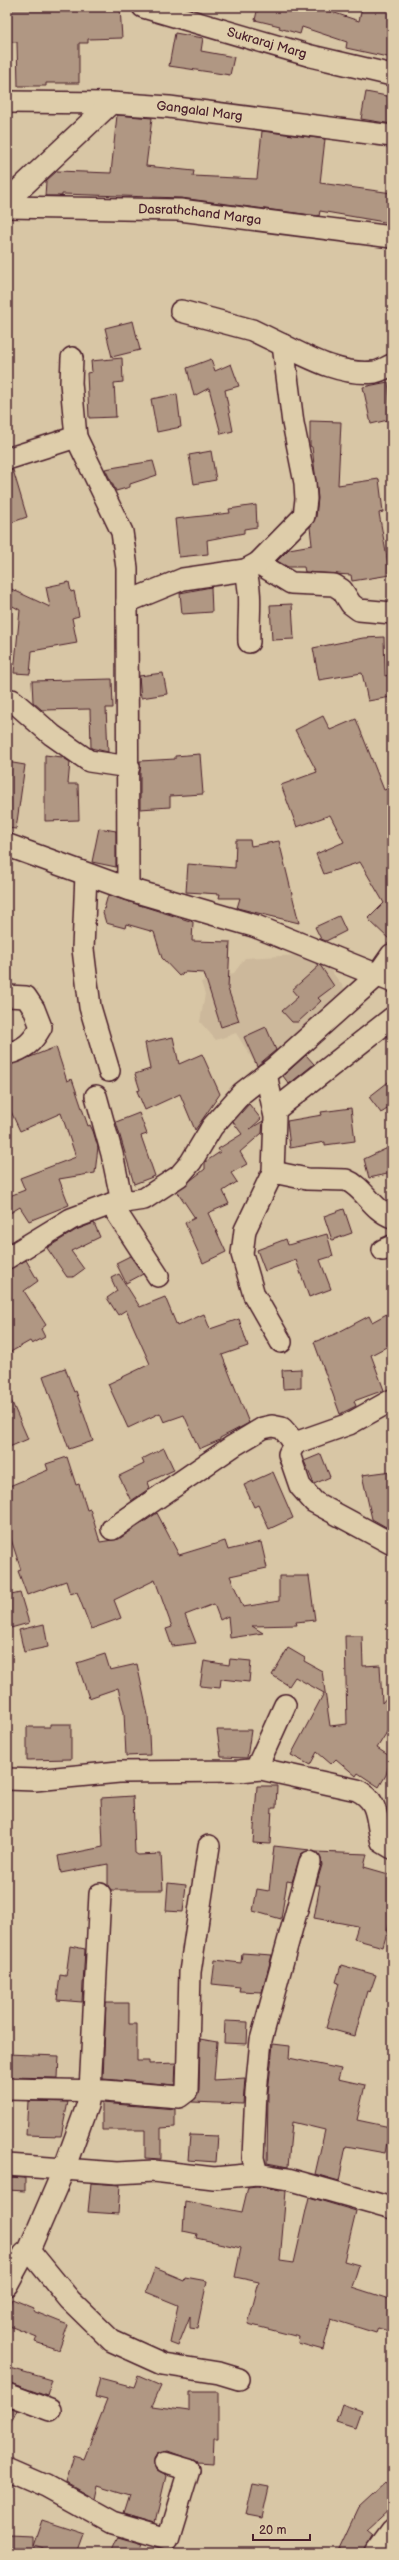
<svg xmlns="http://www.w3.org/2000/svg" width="399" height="2560" viewBox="0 0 399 2560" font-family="'Balsamiq Sans',sans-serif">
<rect width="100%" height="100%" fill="#d8c6a5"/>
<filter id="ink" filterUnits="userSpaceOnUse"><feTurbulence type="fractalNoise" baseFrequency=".025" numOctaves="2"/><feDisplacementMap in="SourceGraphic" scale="8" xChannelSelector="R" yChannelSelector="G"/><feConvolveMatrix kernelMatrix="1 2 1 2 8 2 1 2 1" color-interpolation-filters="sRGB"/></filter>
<g filter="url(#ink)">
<path fill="#ccb89b" d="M 318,954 L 346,990 L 259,1070 L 236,1033 L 216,1040 L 200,1022 L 205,994 L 201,982 L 234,973 L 245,958 Z"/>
<path fill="#b09783" stroke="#4a1f2b" d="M 23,7 L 59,10 L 59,7 L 120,7 L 122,38 L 88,39 L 88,43 L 79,43 L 79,83 L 46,83 L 46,86 L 18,86 L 17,42 L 7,42 L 7,8 Z
M 258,7 L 317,7 L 359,21 L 362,7 L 392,7 L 392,58 L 346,48 L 347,42 L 302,27 L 300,34 L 279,28 L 280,26 L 255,20 Z
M 175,33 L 203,38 L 201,51 L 234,57 L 230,75 L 169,66 Z
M 366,92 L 392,97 L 392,124 L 361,119 Z
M 117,115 L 152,118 L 146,166 L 194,171 L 193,176 L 257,179 L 262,131 L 325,139 L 320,183 L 392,193 L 390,223 L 320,211 L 319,216 L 181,198 L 62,194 L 62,196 L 45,196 L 46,181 L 57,171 L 111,173 Z
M 133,321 L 140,350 L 112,357 L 105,328 Z
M 122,358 L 123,382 L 114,383 L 116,417 L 89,418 L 87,373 L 92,372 L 91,361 Z
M 211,359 L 215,371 L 231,364 L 239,386 L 225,390 L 233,431 L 221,434 L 209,388 L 194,396 L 187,368 Z
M 388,382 L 392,419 L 371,424 L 363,387 Z
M 177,394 L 181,427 L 157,432 L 151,399 Z
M 310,421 L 341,422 L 338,485 L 379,479 L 383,512 L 379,513 L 390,575 L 352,581 L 351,575 L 305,572 L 304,567 L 288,567 L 277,561 L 289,549 L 312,545 L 310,527 L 316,517 L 318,498 L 312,447 L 310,446 Z
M 211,451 L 216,480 L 194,484 L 189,455 Z
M 153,461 L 157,475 L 130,484 L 130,487 L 116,491 L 105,469 Z
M 13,470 L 27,517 L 7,524 L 7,471 Z
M 256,505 L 257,527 L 244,529 L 244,533 L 207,540 L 208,554 L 179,557 L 175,519 L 230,513 L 229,509 Z
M 69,582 L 71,592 L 74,591 L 79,616 L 72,618 L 77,643 L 32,651 L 30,674 L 14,673 L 20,610 L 7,603 L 7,587 L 50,607 L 46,587 Z
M 211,587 L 212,612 L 182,614 L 180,593 Z
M 292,604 L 294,639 L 272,640 L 270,605 Z
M 384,637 L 385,676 L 388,675 L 391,697 L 368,701 L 362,673 L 319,680 L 313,648 L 363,638 Z
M 163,673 L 167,694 L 141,698 L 139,676 Z
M 112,679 L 113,708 L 106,708 L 108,752 L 91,748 L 90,709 L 42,710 L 33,702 L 32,681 Z
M 323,716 L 330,730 L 356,719 L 384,790 L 392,787 L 392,942 L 368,919 L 384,903 L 360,862 L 324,874 L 316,854 L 344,842 L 330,815 L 297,827 L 281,785 L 317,772 L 295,730 Z
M 200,754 L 203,794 L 170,796 L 170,807 L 140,809 L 140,761 L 175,759 L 175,756 Z
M 45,755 L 62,757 L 70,762 L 68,784 L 78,784 L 79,820 L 45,821 Z
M 7,762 L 25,765 L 16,829 L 7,828 Z
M 99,828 L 116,831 L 116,867 L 92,862 Z
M 236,840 L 250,840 L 251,846 L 279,841 L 299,923 L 237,908 L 240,898 L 219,898 L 220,894 L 186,892 L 188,864 L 235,868 Z
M 108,895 L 193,922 L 192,941 L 230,942 L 228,989 L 239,1021 L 221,1027 L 204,973 L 185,972 L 179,976 L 162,958 L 154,932 L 126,924 L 125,928 L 106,923 L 103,913 Z
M 339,916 L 346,931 L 326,941 L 321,939 L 315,927 Z
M 320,965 L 334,986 L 318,998 L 321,1001 L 298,1022 L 292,1022 L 282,1011 L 298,997 L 292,990 Z
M 266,1027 L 276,1050 L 257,1066 L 244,1037 Z
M 173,1037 L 179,1064 L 202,1054 L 220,1094 L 195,1130 L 180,1094 L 145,1110 L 137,1091 L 140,1090 L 135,1074 L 150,1069 L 145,1043 Z
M 56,1047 L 67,1081 L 72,1079 L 88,1126 L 90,1125 L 93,1131 L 98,1147 L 95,1173 L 59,1179 L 69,1205 L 29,1221 L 20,1207 L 7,1215 L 7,1197 L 25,1190 L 20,1178 L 76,1157 L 61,1113 L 20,1131 L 7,1103 L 7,1066 Z
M 306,1055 L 314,1064 L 289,1084 L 283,1076 Z
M 392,1079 L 392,1106 L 381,1113 L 369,1097 Z
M 249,1104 L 261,1119 L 250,1129 L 263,1121 L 262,1133 L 240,1152 L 247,1164 L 231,1173 L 237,1182 L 223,1191 L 229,1204 L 208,1213 L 226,1252 L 203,1263 L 185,1223 L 195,1218 L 177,1191 L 205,1169 L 205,1162 L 220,1152 L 218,1149 L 242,1134 L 233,1122 Z
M 351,1108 L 355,1141 L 325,1145 L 325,1142 L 290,1148 L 287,1121 L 322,1115 L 321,1112 Z
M 139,1113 L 147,1134 L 141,1136 L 155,1176 L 134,1184 L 116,1122 Z
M 392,1146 L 392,1173 L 369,1178 L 364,1159 Z
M 344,1209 L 352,1233 L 332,1240 L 324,1216 Z
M 94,1223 L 100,1237 L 71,1251 L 84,1269 L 73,1277 L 67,1277 L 47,1248 L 76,1230 Z
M 327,1234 L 333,1256 L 320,1260 L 331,1289 L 309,1297 L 296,1260 L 265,1271 L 257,1250 L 286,1239 L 288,1245 Z
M 130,1256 L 143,1274 L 126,1283 L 116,1263 Z
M 26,1260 L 38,1281 L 24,1291 L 46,1325 L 41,1329 L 45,1337 L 32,1344 L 30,1341 L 7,1354 L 7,1270 Z
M 119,1274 L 140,1307 L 165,1297 L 177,1326 L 204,1314 L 210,1329 L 239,1319 L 248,1346 L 222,1355 L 249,1423 L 220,1438 L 220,1440 L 199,1449 L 184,1415 L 164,1422 L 160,1413 L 128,1428 L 108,1384 L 150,1364 L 126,1310 L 118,1315 L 107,1298 L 117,1291 L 111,1278 Z
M 392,1311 L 392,1344 L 371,1355 L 384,1390 L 354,1401 L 356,1406 L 340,1414 L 314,1342 L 335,1334 L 369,1316 L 372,1322 Z
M 65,1368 L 74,1392 L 76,1391 L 93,1441 L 69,1449 L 43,1376 Z
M 301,1369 L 301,1388 L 283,1389 L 282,1370 Z
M 7,1391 L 28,1439 L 7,1448 Z
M 164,1448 L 174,1470 L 148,1482 L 150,1488 L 131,1501 L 119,1476 L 144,1464 L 142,1459 Z
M 321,1454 L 330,1477 L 314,1484 L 304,1461 Z
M 67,1457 L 76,1485 L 79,1484 L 87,1510 L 90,1509 L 100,1542 L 119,1539 L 157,1513 L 179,1555 L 225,1541 L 228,1550 L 261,1542 L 267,1568 L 230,1576 L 243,1607 L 279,1601 L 279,1576 L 309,1576 L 315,1620 L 296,1622 L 297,1625 L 252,1626 L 263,1633 L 230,1638 L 228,1616 L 220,1620 L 214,1604 L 185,1615 L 196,1643 L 172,1646 L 166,1629 L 172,1627 L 155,1580 L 114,1600 L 121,1618 L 91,1629 L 77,1592 L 70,1594 L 66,1581 L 27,1595 L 18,1571 L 21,1570 L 7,1527 L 7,1487 L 48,1470 L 46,1464 Z
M 392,1471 L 392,1526 L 386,1527 L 372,1519 L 362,1475 Z
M 273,1472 L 293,1518 L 269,1529 L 258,1505 L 254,1507 L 244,1485 Z
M 20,1593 L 29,1623 L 7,1629 L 7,1596 Z
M 44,1624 L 48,1647 L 24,1652 L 19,1630 Z
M 345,1636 L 362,1636 L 363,1666 L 380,1665 L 382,1703 L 392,1691 L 392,1724 L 377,1748 L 391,1757 L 386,1775 L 379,1787 L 358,1773 L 356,1776 L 336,1759 L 331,1764 L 317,1752 L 310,1765 L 291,1755 L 324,1693 L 295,1677 L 289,1686 L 272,1675 L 288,1648 L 305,1658 L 304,1661 L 322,1671 L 330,1726 L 347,1724 Z
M 105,1654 L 110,1670 L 137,1664 L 148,1715 L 150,1755 L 126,1756 L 124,1712 L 118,1688 L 89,1698 L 77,1663 Z
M 230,1659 L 251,1661 L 249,1682 L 221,1679 L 220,1688 L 200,1686 L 204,1661 L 229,1665 Z
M 50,1724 L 71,1724 L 71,1759 L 27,1760 L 27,1727 L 50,1727 Z
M 217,1730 L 251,1730 L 247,1758 L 221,1757 Z
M 257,1786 L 277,1786 L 276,1808 L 272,1808 L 270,1844 L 253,1843 Z
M 133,1796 L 135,1853 L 138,1855 L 161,1854 L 163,1890 L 111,1890 L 108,1886 L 108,1864 L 61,1873 L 58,1856 L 103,1847 L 101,1798 Z
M 274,1846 L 310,1850 L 301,1854 L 292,1882 L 287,1881 L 281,1919 L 253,1911 L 257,1889 L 269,1891 Z
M 316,1852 L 367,1854 L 364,1867 L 392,1875 L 392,1914 L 383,1947 L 354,1939 L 358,1926 L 314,1918 L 320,1885 L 316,1885 L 322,1865 L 321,1859 Z
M 168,1883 L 186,1885 L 183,1912 L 166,1911 Z
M 70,1946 L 85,1949 L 82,2002 L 57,2000 L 60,1975 L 66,1976 Z
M 242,1953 L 272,1955 L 262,1992 L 239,1991 L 240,1987 L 212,1984 L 215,1960 L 241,1963 Z
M 341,1965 L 376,1975 L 370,1992 L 367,1991 L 355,2036 L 326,2028 L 339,1983 L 336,1982 Z
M 106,2003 L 129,2003 L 129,2024 L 137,2024 L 137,2061 L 149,2061 L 149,2064 L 176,2063 L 175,2085 L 103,2079 Z
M 225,2021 L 248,2022 L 247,2044 L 224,2043 Z
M 200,2039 L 217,2042 L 214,2080 L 245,2078 L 243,2104 L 192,2102 L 199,2091 Z
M 273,2044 L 290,2046 L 289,2058 L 341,2069 L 338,2079 L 365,2085 L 357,2120 L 390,2127 L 385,2153 L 346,2146 L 339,2181 L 315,2174 L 325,2130 L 292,2122 L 288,2167 L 267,2163 L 268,2093 Z
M 7,2054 L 59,2056 L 58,2078 L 7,2077 Z
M 28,2101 L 68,2102 L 61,2136 L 26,2135 Z
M 102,2103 L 175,2109 L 175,2127 L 161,2128 L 161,2159 L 145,2158 L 145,2130 L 102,2130 Z
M 190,2135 L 218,2136 L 216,2162 L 188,2160 Z
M 7,2177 L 25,2178 L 25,2191 L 7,2190 Z
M 91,2183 L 120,2185 L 118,2214 L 88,2212 Z
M 257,2186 L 286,2191 L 280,2261 L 294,2263 L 309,2197 L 356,2211 L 344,2261 L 359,2265 L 352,2287 L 392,2300 L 392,2332 L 378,2328 L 376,2333 L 331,2319 L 323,2350 L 298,2343 L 299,2337 L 248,2324 L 259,2282 L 235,2277 L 241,2248 L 196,2238 L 197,2234 L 183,2231 L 185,2201 L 242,2212 L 248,2187 Z
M 155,2268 L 184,2280 L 185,2277 L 207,2281 L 197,2329 L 190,2328 L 190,2316 L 178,2346 L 170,2343 L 178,2305 L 146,2292 Z
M 12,2299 L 34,2308 L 33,2311 L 68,2325 L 59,2350 L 35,2342 L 37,2337 L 7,2325 L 7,2310 Z
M 7,2367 L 52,2380 L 47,2396 L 7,2382 Z
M 138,2376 L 161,2386 L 152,2406 L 189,2411 L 189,2392 L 218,2392 L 218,2438 L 214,2438 L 213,2463 L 198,2462 L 168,2451 L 157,2454 L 154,2459 L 156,2471 L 166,2476 L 155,2523 L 124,2514 L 130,2495 L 97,2485 L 94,2499 L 66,2483 L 74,2456 L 84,2459 L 107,2400 L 95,2397 L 100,2378 L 134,2387 Z
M 342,2404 L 361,2411 L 355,2428 L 336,2422 Z
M 7,2407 L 17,2410 L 7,2431 Z
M 253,2484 L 269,2487 L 262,2518 L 246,2515 Z
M 385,2484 L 392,2491 L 392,2507 L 367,2530 L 373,2535 L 363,2553 L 338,2553 L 359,2508 Z
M 42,2520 L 85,2534 L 78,2553 L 55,2553 L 33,2546 Z
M 8,2535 L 33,2536 L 33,2553 L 8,2553 Z
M 118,2537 L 142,2544 L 137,2553 L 111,2553 Z"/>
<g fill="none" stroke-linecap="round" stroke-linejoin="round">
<g stroke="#4a1f2b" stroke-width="24">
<g id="street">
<path id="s1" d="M 143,7 L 311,56 L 392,75"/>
<path id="s2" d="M 7,102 L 111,103 L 169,107 L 392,136"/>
<path d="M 7,201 L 111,103"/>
<path id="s3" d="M 7,207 L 180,210 L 392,237"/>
<path d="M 181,311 L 252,330 L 283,345"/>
<path d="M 72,358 L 71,383 L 76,437 L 122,532 L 127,568 L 127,602"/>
<path d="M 7,459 L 76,437"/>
<path d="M 258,563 L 291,583 L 334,585 L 342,590 L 351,604 L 359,610 L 392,613"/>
<path d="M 245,570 C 253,594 248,617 249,642"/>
<path d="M 12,700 L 52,735 L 89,761 L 129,767"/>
<path d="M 86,874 L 83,949 L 90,1007 L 109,1071"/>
<path d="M 128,889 L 127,602 L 183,579 L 245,570 L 258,563 L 304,516 L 306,499 L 305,483 L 293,423 L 283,345 C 311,359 343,376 375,372 C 380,371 387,367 392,365"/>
<path d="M 7,996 L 26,997 L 34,1009 L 41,1027 C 32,1043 25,1049 7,1054"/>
<path d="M 266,1074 L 275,1117 L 273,1172 L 245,1230 L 242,1254 L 254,1295 L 281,1342"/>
<path d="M 96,1096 L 112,1154 L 122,1202"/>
<path d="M 274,1111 L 392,1018"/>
<path d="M 273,1172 L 307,1179 L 346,1180 C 364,1187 372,1210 392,1217"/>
<path d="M 111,1204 L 158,1276"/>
<path d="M 383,1250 L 392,1246"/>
<path d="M 7,1258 L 71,1219 L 111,1204 L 144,1199 L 179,1176 L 191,1162 L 212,1127 L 242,1093 L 274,1068 L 378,975"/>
<path d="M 392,1400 L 349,1424 L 295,1443 L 289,1454 L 300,1486 L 314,1502 L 392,1544"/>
<path d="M 112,1529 L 233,1446 L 263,1428 L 272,1426 L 282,1428 L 295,1443"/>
<path d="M 256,1769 L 285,1705"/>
<path d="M 7,1779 L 35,1780 L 119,1772 L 240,1771 L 261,1769 L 357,1790 C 381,1802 375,1820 382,1842 L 392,1848"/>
<path d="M 100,1894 L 90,2091 L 87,2106 L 64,2169 L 117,2173 L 154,2171 L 214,2178 L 257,2174 L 288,2179 L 392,2208"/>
<path d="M 7,2089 L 105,2091 L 179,2097 L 187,2091 L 190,1972 L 209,1846"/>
<path d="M 7,2165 L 64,2169 L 29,2250 L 24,2254 L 7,2285"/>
<path d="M 257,2174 L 253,2158 L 256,2092 L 261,2040 L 310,1862"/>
<path d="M 29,2250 L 70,2300 L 112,2341 L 163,2364 L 219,2373 L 239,2379"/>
<path d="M 7,2394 L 50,2410"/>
<path d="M 7,2469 L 46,2486 L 113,2523 L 168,2539 L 189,2470 L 165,2463"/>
<path d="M 375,2553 L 392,2530"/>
</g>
</g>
<g stroke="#4a1f2b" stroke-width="25">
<path id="secondary" d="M 7,845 L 128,889 L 255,926 L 392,981
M 378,975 L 392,955"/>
</g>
<use href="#street" stroke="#decdaa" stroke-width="21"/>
<use href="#secondary" stroke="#decdaa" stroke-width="22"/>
</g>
</g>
<g text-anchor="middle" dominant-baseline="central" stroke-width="3" stroke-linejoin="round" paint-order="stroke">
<g font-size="13" fill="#4a1f2b" stroke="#decdaa">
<text stroke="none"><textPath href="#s1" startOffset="129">Sukraraj Marg</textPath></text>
<text stroke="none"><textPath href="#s2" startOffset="193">Gangalal Marg</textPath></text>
<text stroke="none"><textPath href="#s3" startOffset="193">Dasrathchand Marga</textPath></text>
</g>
</g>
<rect width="399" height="2560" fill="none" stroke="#decdaa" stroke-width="24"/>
<rect x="12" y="12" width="375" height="2536" fill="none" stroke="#4a1f2b" stroke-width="1.5" filter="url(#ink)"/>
<path d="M253 2534v6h57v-6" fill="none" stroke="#4a1f2b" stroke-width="2"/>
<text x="259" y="2534" font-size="12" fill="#4a1f2b" stroke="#decdaa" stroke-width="3" paint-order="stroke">20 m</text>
</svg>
